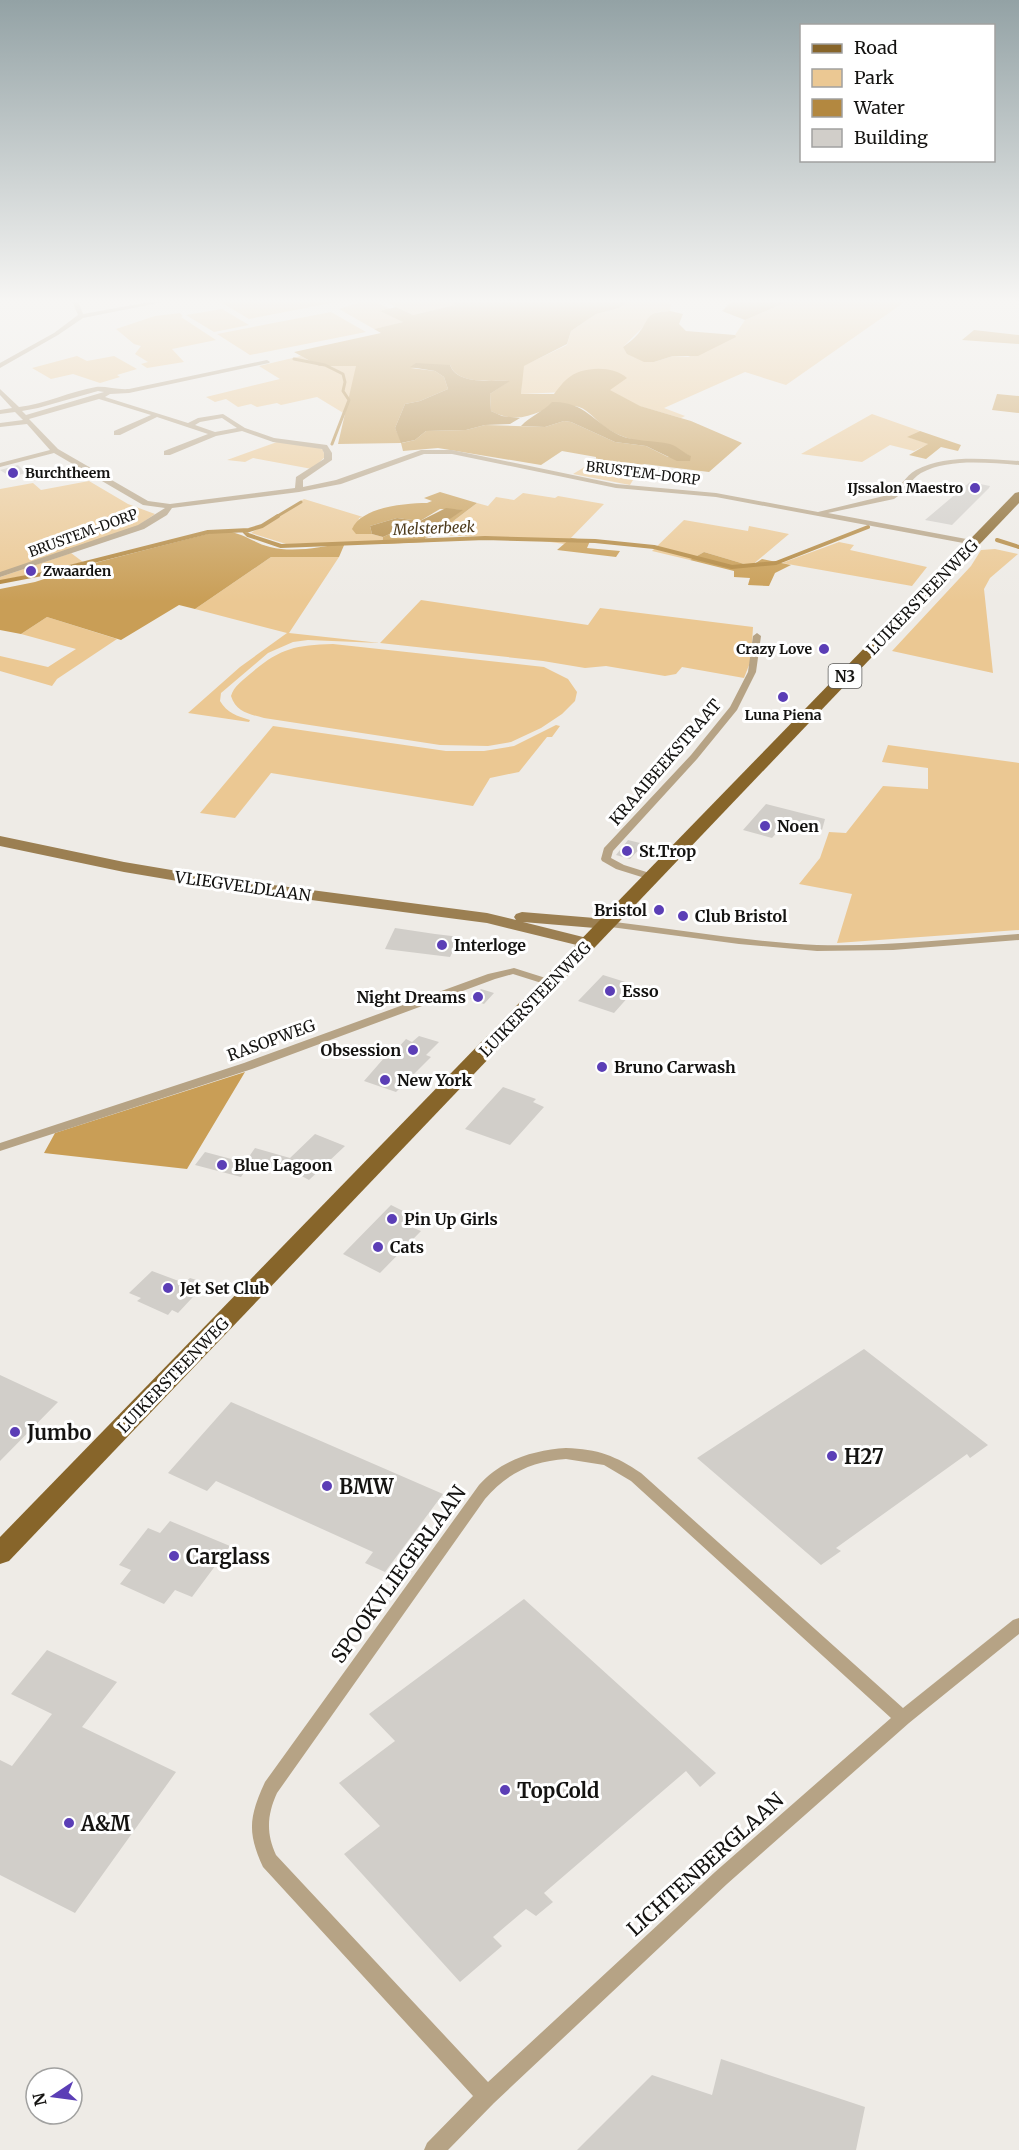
<svg xmlns="http://www.w3.org/2000/svg" width="1019" height="2150" viewBox="0 0 1019 2150" font-family="Merriweather,serif">
<rect width="100%" height="100%" fill="#eeebe6"/>
<path fill="#ebc893" d="M 219,301 L 341,301 L 249,319 Z
M 363,301 L 374,301 L 390,309 L 382,311 L 404,322 L 374,329 L 339,309 Z
M 384,301 L 449,301 L 456,305 L 413,315 Z
M 629,301 L 665,301 L 671,305 L 670,311 L 658,312 L 623,347 L 654,362 L 673,356 L 688,357 L 735,337 L 735,335 L 745,320 L 789,301 L 906,301 L 786,385 L 745,372 L 664,408 L 685,416 L 681,418 L 639,406 L 609,390 L 521,394 L 523,366 L 567,345 L 571,331 L 596,314 L 619,308 Z
M 222,309 L 249,325 L 214,332 L 186,315 Z
M 331,312 L 366,332 L 250,355 L 217,334 Z
M 180,313 L 183,316 L 181,317 L 216,340 L 172,349 L 184,362 L 147,368 L 141,364 L 148,362 L 135,354 L 141,346 L 134,344 L 116,329 L 155,316 Z
M 77,356 L 87,361 L 114,356 L 137,369 L 117,375 L 120,377 L 100,383 L 73,374 L 51,379 L 32,368 Z
M 301,356 L 319,366 L 357,366 L 345,414 L 317,397 L 281,405 L 277,403 L 257,407 L 251,404 L 238,407 L 226,399 L 215,402 L 206,397 L 280,379 L 259,366 Z
M 872,414 L 920,431 L 908,437 L 929,444 L 914,451 L 890,445 L 862,462 L 801,454 Z
M 277,442 L 318,447 L 323,450 L 325,457 L 312,469 L 253,458 L 245,462 L 227,460 Z
M 596,460 L 639,470 L 630,485 L 573,474 Z
M 89,481 L 128,504 L 155,514 L 136,527 L 0,573 L 0,489 L 33,483 L 41,490 Z
M 523,493 L 555,498 L 558,496 L 604,504 L 565,544 L 519,538 L 435,535 L 477,503 L 488,506 L 496,497 L 514,500 Z
M 304,499 L 363,517 L 359,518 L 356,534 L 372,534 L 383,537 L 382,542 L 286,544 L 251,533 Z
M 684,520 L 748,531 L 749,526 L 789,534 L 751,566 L 704,552 L 690,560 L 652,551 Z
M 839,542 L 854,545 L 850,550 L 927,567 L 912,586 L 782,563 Z
M 995,549 L 1018,554 L 990,578 L 984,589 L 993,673 L 892,651 L 971,566 L 981,550 Z
M 71,553 L 83,562 L 0,581 L 0,577 Z
M 283,555 L 339,557 L 289,633 L 380,643 L 421,600 L 588,625 L 600,608 L 753,627 L 751,660 L 744,678 L 682,667 L 676,674 L 665,676 L 606,666 L 585,668 L 543,661 L 380,643 L 308,640 L 293,642 L 268,653 L 221,693 L 220,701 C 227,713 237,716 250,720 L 249,722 L 188,713 L 240,667 L 287,633 L 195,609 L 271,557 Z
M 47,617 L 117,639 L 57,679 L 52,686 L 0,671 L 0,656 L 48,667 L 76,649 L 21,634 Z
M 333,644 L 544,667 L 568,679 L 577,692 L 575,701 L 562,714 L 541,728 L 511,742 L 488,746 L 440,745 L 264,718 C 249,714 236,712 231,696 C 234,686 242,681 250,674 C 279,649 294,645 333,644 Z
M 556,725 L 560,726 L 552,737 L 547,737 L 519,772 L 490,778 L 473,806 L 271,773 L 235,818 L 200,813 L 273,726 L 446,751 L 484,751 L 514,746 Z
M 888,745 L 1019,763 L 1019,930 L 837,943 L 852,894 L 799,884 L 820,858 L 829,832 L 846,833 L 883,786 L 928,789 L 928,768 L 882,762 Z"/>
<path fill="#c99e56" fill-rule="evenodd" d="M 449,301 L 629,301 L 619,308 L 596,314 L 571,331 L 567,344 L 524,366 L 521,394 L 554,394 C 558,389 562,383 567,379 C 581,366 613,365 627,378 L 610,390 L 640,406 L 691,421 L 742,443 L 709,472 L 644,464 L 639,470 L 596,460 L 596,457 L 562,451 L 541,465 L 438,448 L 403,451 L 401,443 L 338,444 L 356,366 L 319,366 L 294,352 L 381,333 L 374,329 L 403,322 L 380,311 L 396,307 L 413,315 L 455,305 ZM 450,365 C 458,385 490,380 509,381 L 490,394 L 491,411 C 528,431 545,398 579,407 C 589,410 599,424 608,429 C 632,445 665,442 690,456 L 668,457 L 646,446 L 615,442 L 571,422 L 564,421 L 545,427 L 485,425 L 466,430 L 426,431 L 415,440 L 402,443 L 395,428 L 405,404 L 420,401 L 448,389 L 444,377 L 435,371 L 411,368 Z
M 732,301 L 789,301 L 745,320 L 722,311 Z
M 670,311 L 683,314 L 679,324 L 686,331 L 735,335 L 736,337 L 698,356 L 673,356 L 654,362 L 644,362 L 627,354 L 623,347 C 628,343 634,339 638,334 C 652,317 643,313 670,311 Z
M 974,330 L 1019,335 L 1019,344 L 962,340 Z
M 997,394 L 1019,396 L 1019,413 L 992,410 Z
M 920,431 L 961,445 L 958,451 L 941,447 L 926,459 L 909,455 L 928,444 L 907,437 Z
M 440,492 L 477,503 L 435,535 L 425,538 L 425,542 L 382,544 L 383,537 L 394,532 L 433,531 L 462,510 L 440,509 L 420,521 L 397,518 L 370,526 L 372,534 L 356,534 L 352,529 C 361,507 406,503 427,503 L 432,501 L 424,498 Z
M 226,531 C 243,533 254,543 270,547 C 294,553 321,547 345,543 L 339,557 L 271,557 L 195,609 L 179,605 L 121,640 L 47,617 L 21,634 L 0,630 L 0,589 L 35,582 L 87,565 L 211,533 Z
M 571,538 L 590,541 L 587,548 L 620,551 L 616,557 L 557,550 Z
M 704,552 L 751,566 L 762,559 L 791,565 L 775,573 L 769,586 L 748,585 L 750,578 L 734,577 L 734,571 L 690,560 Z
M 245,1072 L 187,1169 L 44,1153 L 55,1133 Z"/>
<path fill="#b38840" d="M 416,363 L 450,365 C 457,385 492,380 510,381 L 490,394 L 491,411 L 502,416 L 520,418 L 510,424 L 485,425 L 466,430 L 426,431 L 415,440 L 401,443 L 395,428 L 405,404 L 420,401 L 448,389 L 444,377 L 435,371 L 410,367 Z
M 552,402 C 584,401 593,422 619,435 C 634,442 654,440 670,444 C 677,446 684,453 691,456 L 690,461 L 677,461 L 646,446 L 615,442 L 571,422 L 564,421 L 545,427 L 521,426 C 530,416 543,412 552,402 Z
M 446,508 L 463,510 L 433,531 L 394,532 L 383,537 L 372,534 L 370,526 L 397,518 L 420,521 Z"/>
<g fill="none" stroke-linecap="round" stroke-linejoin="round">
<path stroke="#b38840" stroke-width="3" d="M 294,359 L 325,365 L 343,374 L 345,382 L 343,391 L 349,400 L 332,444
M 276,517 L 301,502"/>
<path stroke="#b38840" stroke-width="4" d="M 244,531 L 248,535 L 281,546 L 485,538 L 595,541 L 654,547 L 732,567 L 776,563 L 868,527
M 997,540 L 1019,547
M 0,582 L 42,574 L 208,532 L 249,530 L 262,526 L 278,516"/>
</g>
<path fill="#d1cec9" d="M 18,465 L 26,473 L 11,477 L 0,470 Z
M 970,482 L 990,486 L 989,488 L 952,525 L 925,520 Z
M 766,804 L 825,819 L 822,830 L 786,822 L 772,838 L 743,830 Z
M 628,840 L 644,844 L 630,859 L 616,855 Z
M 395,928 L 435,934 L 460,937 L 450,957 L 385,949 Z
M 603,975 L 638,986 L 614,1013 L 578,1001 Z
M 481,989 L 494,993 L 484,1004 L 470,999 Z
M 419,1036 L 439,1042 L 426,1055 L 431,1057 L 396,1092 L 364,1081 L 391,1050 L 395,1051 L 406,1039 L 412,1042 Z
M 503,1087 L 536,1099 L 533,1102 L 544,1107 L 510,1145 L 465,1129 Z
M 315,1134 L 345,1146 L 309,1180 L 287,1168 L 283,1171 L 277,1169 L 273,1173 L 246,1161 L 255,1148 L 290,1158 Z
M 205,1152 L 250,1164 L 241,1177 L 195,1165 Z
M 391,1205 L 411,1215 L 401,1223 L 421,1231 L 380,1273 L 343,1254 Z
M 152,1271 L 184,1283 L 190,1278 L 206,1283 L 178,1313 L 172,1310 L 168,1315 L 137,1301 L 141,1298 L 129,1293 Z
M 864,1349 L 988,1445 L 970,1458 L 967,1454 L 836,1548 L 841,1551 L 821,1565 L 697,1458 Z
M 0,1375 L 58,1402 L 0,1461 Z
M 231,1402 L 443,1494 L 385,1572 L 365,1563 L 373,1552 L 216,1481 L 207,1491 L 168,1473 Z
M 170,1521 L 230,1546 L 192,1597 L 175,1590 L 164,1604 L 120,1584 L 131,1570 L 119,1565 L 148,1528 L 160,1533 Z
M 524,1599 L 716,1773 L 700,1787 L 686,1771 L 544,1893 L 553,1902 L 536,1916 L 526,1909 L 493,1937 L 502,1946 L 460,1982 L 344,1854 L 380,1826 L 339,1783 L 395,1741 L 369,1714 Z
M 47,1650 L 117,1682 L 82,1727 L 176,1772 L 75,1913 L 0,1875 L 0,1760 L 12,1766 L 52,1714 L 11,1694 Z
M 721,2059 L 865,2107 L 856,2150 L 577,2150 L 652,2075 L 712,2095 Z"/>
<g fill="none" stroke-linecap="round" stroke-linejoin="round">
<path fill="#b6a385" fill-rule="evenodd" d="M 72,301 L 78,301 L 83,314 L 155,301 L 168,301 L 83,318 L 58,335 L 0,368 L 0,363 L 54,333 L 78,315 Z
M 267,360 L 270,362 L 269,363 L 129,393 L 110,394 L 105,397 L 188,423 L 198,418 L 223,414 L 245,428 L 274,438 L 327,445 L 332,453 L 332,460 L 303,480 L 303,487 L 336,480 L 421,450 L 452,450 L 616,484 L 716,493 L 818,512 L 888,495 C 900,489 905,476 916,470 C 946,454 986,459 1019,461 L 1019,465 C 988,463 949,458 921,473 C 910,480 905,492 894,499 L 828,513 L 977,541 L 977,545 L 974,545 L 716,497 L 616,488 L 452,454 L 424,454 L 341,484 L 299,492 L 172,508 L 167,515 L 144,529 L 0,577 L 0,572 L 138,525 L 165,508 L 143,505 L 54,453 L 0,467 L 0,463 L 50,450 L 27,424 L 0,427 L 0,423 L 23,420 L 15,412 L 0,414 L 0,410 L 12,408 L 0,395 L 0,389 L 19,407 C 45,404 71,391 96,387 C 105,386 118,390 129,389 ZM 98,391 L 104,392 L 26,415 L 22,411 L 38,408 ZM 99,399 L 151,415 L 114,431 L 114,435 L 120,435 L 157,417 L 208,434 L 164,451 L 164,455 L 170,455 L 216,436 L 242,431 L 273,442 L 322,449 L 324,453 L 324,459 L 296,477 L 295,488 L 170,504 L 148,501 L 58,449 L 29,419 ZM 222,418 L 237,428 L 215,432 L 195,425 L 200,422 Z
M 757,633 L 761,636 L 756,672 L 737,710 L 697,759 L 613,851 L 611,858 L 624,865 L 656,875 L 657,877 L 652,880 L 648,879 L 616,869 L 602,861 L 601,859 L 604,848 L 691,755 L 730,707 L 748,672 L 753,636 Z
M 607,921 C 677,929 747,942 817,945 C 884,947 952,939 1019,934 L 1019,940 L 893,950 L 817,951 L 739,944 L 603,926 L 602,924 L 603,922 Z
M 514,968 L 555,981 L 557,983 L 551,986 L 513,974 L 495,979 L 252,1069 L 0,1151 L 0,1143 L 244,1063 L 488,974 Z
M 566,1448 C 598,1449 616,1456 641,1473 L 903,1708 L 1013,1620 L 1019,1618 L 1019,1634 L 909,1723 L 727,1884 L 494,2103 L 448,2150 L 424,2150 L 427,2143 L 473,2096 L 263,1867 C 247,1832 249,1817 265,1782 L 479,1485 C 501,1460 534,1450 566,1448 ZM 566,1459 L 604,1465 L 631,1481 L 891,1718 L 715,1872 L 488,2082 L 276,1855 C 266,1833 267,1815 277,1793 L 485,1499 C 507,1473 533,1461 566,1459 Z"/>
<path fill="#9b7f52" fill-rule="evenodd" d="M 0,836 L 124,862 L 213,877 L 487,913 L 516,920 L 514,917 L 516,914 L 522,912 L 607,919 L 615,924 L 607,929 L 523,922 L 595,940 L 597,943 L 595,946 L 589,948 L 487,923 L 213,887 L 124,872 L 0,846 Z"/>
<path fill="#87652a" fill-rule="evenodd" d="M 1019,492 L 1019,503 L 9,1561 L 0,1564 L 0,1537 L 1015,493 Z"/>
</g>
<linearGradient id="sky" x2="0" y2="1"><stop stop-color="#93a2a5"/><stop offset="0.5" stop-color="#f7f6f4"/><stop offset="1" stop-color="#f7f6f4" stop-opacity="0"/></linearGradient>
<rect width="1019" height="602" fill="url(#sky)"/>
<g fill="#5b3eb6" stroke="#fff" stroke-width="2">
<circle cx="13" cy="473" r="6"/>
<circle cx="975" cy="488" r="6"/>
<circle cx="31" cy="571" r="6"/>
<circle cx="824" cy="649" r="6"/>
<circle cx="783" cy="697" r="6"/>
<circle cx="765" cy="826" r="6"/>
<circle cx="627" cy="851" r="6"/>
<circle cx="659" cy="910" r="6"/>
<circle cx="683" cy="916" r="6"/>
<circle cx="442" cy="945" r="6"/>
<circle cx="610" cy="991" r="6"/>
<circle cx="478" cy="997" r="6"/>
<circle cx="413" cy="1050" r="6"/>
<circle cx="602" cy="1067" r="6"/>
<circle cx="385" cy="1080" r="6"/>
<circle cx="222" cy="1165" r="6"/>
<circle cx="392" cy="1219" r="6"/>
<circle cx="378" cy="1247" r="6"/>
<circle cx="168" cy="1288" r="6"/>
<circle cx="15" cy="1432" r="6"/>
<circle cx="832" cy="1456" r="6"/>
<circle cx="327" cy="1486" r="6"/>
<circle cx="174" cy="1556" r="6"/>
<circle cx="505" cy="1790" r="6"/>
<circle cx="69" cy="1823" r="6"/>
</g>
<g text-anchor="middle" dominant-baseline="central" stroke-width="6" stroke-linejoin="round" paint-order="stroke">
<g font-size="14" font-weight="bold" fill="#141311" stroke="#fff" text-anchor="start">
<text x="25" y="473">Burchtheem</text>
<text x="963" y="488" text-anchor="end">IJssalon Maestro</text>
<text x="43" y="571">Zwaarden</text>
<text x="812" y="649" text-anchor="end">Crazy Love</text>
<text x="783" y="715" text-anchor="middle">Luna Piena</text>
</g>
<g font-size="14" fill="#141311" stroke="#fff">
<text transform="translate(643 473) rotate(7)">BRUSTEM-DORP</text>
<text transform="translate(83 533) rotate(-20)">BRUSTEM-DORP</text>
</g>
<g font-size="15" font-style="italic" fill="#4d3a1b" stroke="#fff">
<text transform="translate(434 528) rotate(-2)">Melsterbeek</text>
</g>
<rect fill="#fff" stroke="#5a5a58" stroke-width="1.5" x="828.5" y="664" width="33" height="24" rx="4.5"/>
<g font-size="15" font-weight="bold" fill="#141311">
<text x="845" y="676">N3</text>
</g>
<g font-size="16" fill="#141311" stroke="#fff">
<text transform="translate(922 597) rotate(-46)">LUIKERSTEENWEG</text>
<text transform="translate(665 762) rotate(-49)">KRAAIBEEKSTRAAT</text>
<text transform="translate(243 886) rotate(8)">VLIEGVELDLAAN</text>
<text transform="translate(535 999) rotate(-46)">LUIKERSTEENWEG</text>
<text transform="translate(271 1040) rotate(-20)">RASOPWEG</text>
<text transform="translate(173 1375) rotate(-46)">LUIKERSTEENWEG</text>
</g>
<g font-size="16" font-weight="bold" fill="#141311" stroke="#fff" text-anchor="start">
<text x="777" y="826">Noen</text>
<text x="639" y="851">St.Trop</text>
<text x="647" y="910" text-anchor="end">Bristol</text>
<text x="695" y="916">Club Bristol</text>
<text x="454" y="945">Interloge</text>
<text x="622" y="991">Esso</text>
<text x="466" y="997" text-anchor="end">Night Dreams</text>
<text x="401" y="1050" text-anchor="end">Obsession</text>
<text x="614" y="1067">Bruno Carwash</text>
<text x="397" y="1080">New York</text>
<text x="234" y="1165">Blue Lagoon</text>
<text x="404" y="1219">Pin Up Girls</text>
<text x="390" y="1247">Cats</text>
<text x="180" y="1288">Jet Set Club</text>
</g>
<g font-size="20" font-weight="bold" fill="#141311" stroke="#fff" text-anchor="start">
<text x="27" y="1432">Jumbo</text>
<text x="844" y="1456">H27</text>
<text x="339" y="1486">BMW</text>
<text x="186" y="1556">Carglass</text>
<text x="517" y="1790">TopCold</text>
<text x="81" y="1823">A&amp;M</text>
</g>
<g font-size="20" fill="#141311" stroke="#fff">
<text transform="translate(398 1574) rotate(-54)">SPOOKVLIEGERLAAN</text>
<text transform="translate(705 1864) rotate(-42)">LICHTENBERGLAAN</text>
</g>
</g>
<rect x="800" y="24" width="195" height="138" fill="#ffffff" stroke="#a1a1a0" stroke-width="1.5"/>
<rect x="812" y="44" width="30" height="9" fill="#87652a" stroke="#a1a1a0" stroke-width="1.5"/>
<text x="854" y="54" font-size="18" fill="#141311">Road</text>
<rect x="812" y="69" width="30" height="18" fill="#ebc893" stroke="#a1a1a0" stroke-width="1.5"/>
<text x="854" y="84" font-size="18" fill="#141311">Park</text>
<rect x="812" y="99" width="30" height="18" fill="#b38840" stroke="#a1a1a0" stroke-width="1.5"/>
<text x="854" y="114" font-size="18" fill="#141311">Water</text>
<rect x="812" y="129" width="30" height="18" fill="#d1cec9" stroke="#a1a1a0" stroke-width="1.5"/>
<text x="854" y="144" font-size="18" fill="#141311">Building</text>
<g transform="translate(54 2096) rotate(257)"><circle r="28" fill="#ffffff" stroke="#a1a1a0" stroke-width="1.5"/>
<path d="M0-4.5L10 22L0 15L-10 22Z" fill="#5b3eb6"/>
<text y="-9" font-size="16" font-weight="bold" text-anchor="middle" fill="#141311">N</text>
</g>
</svg>
